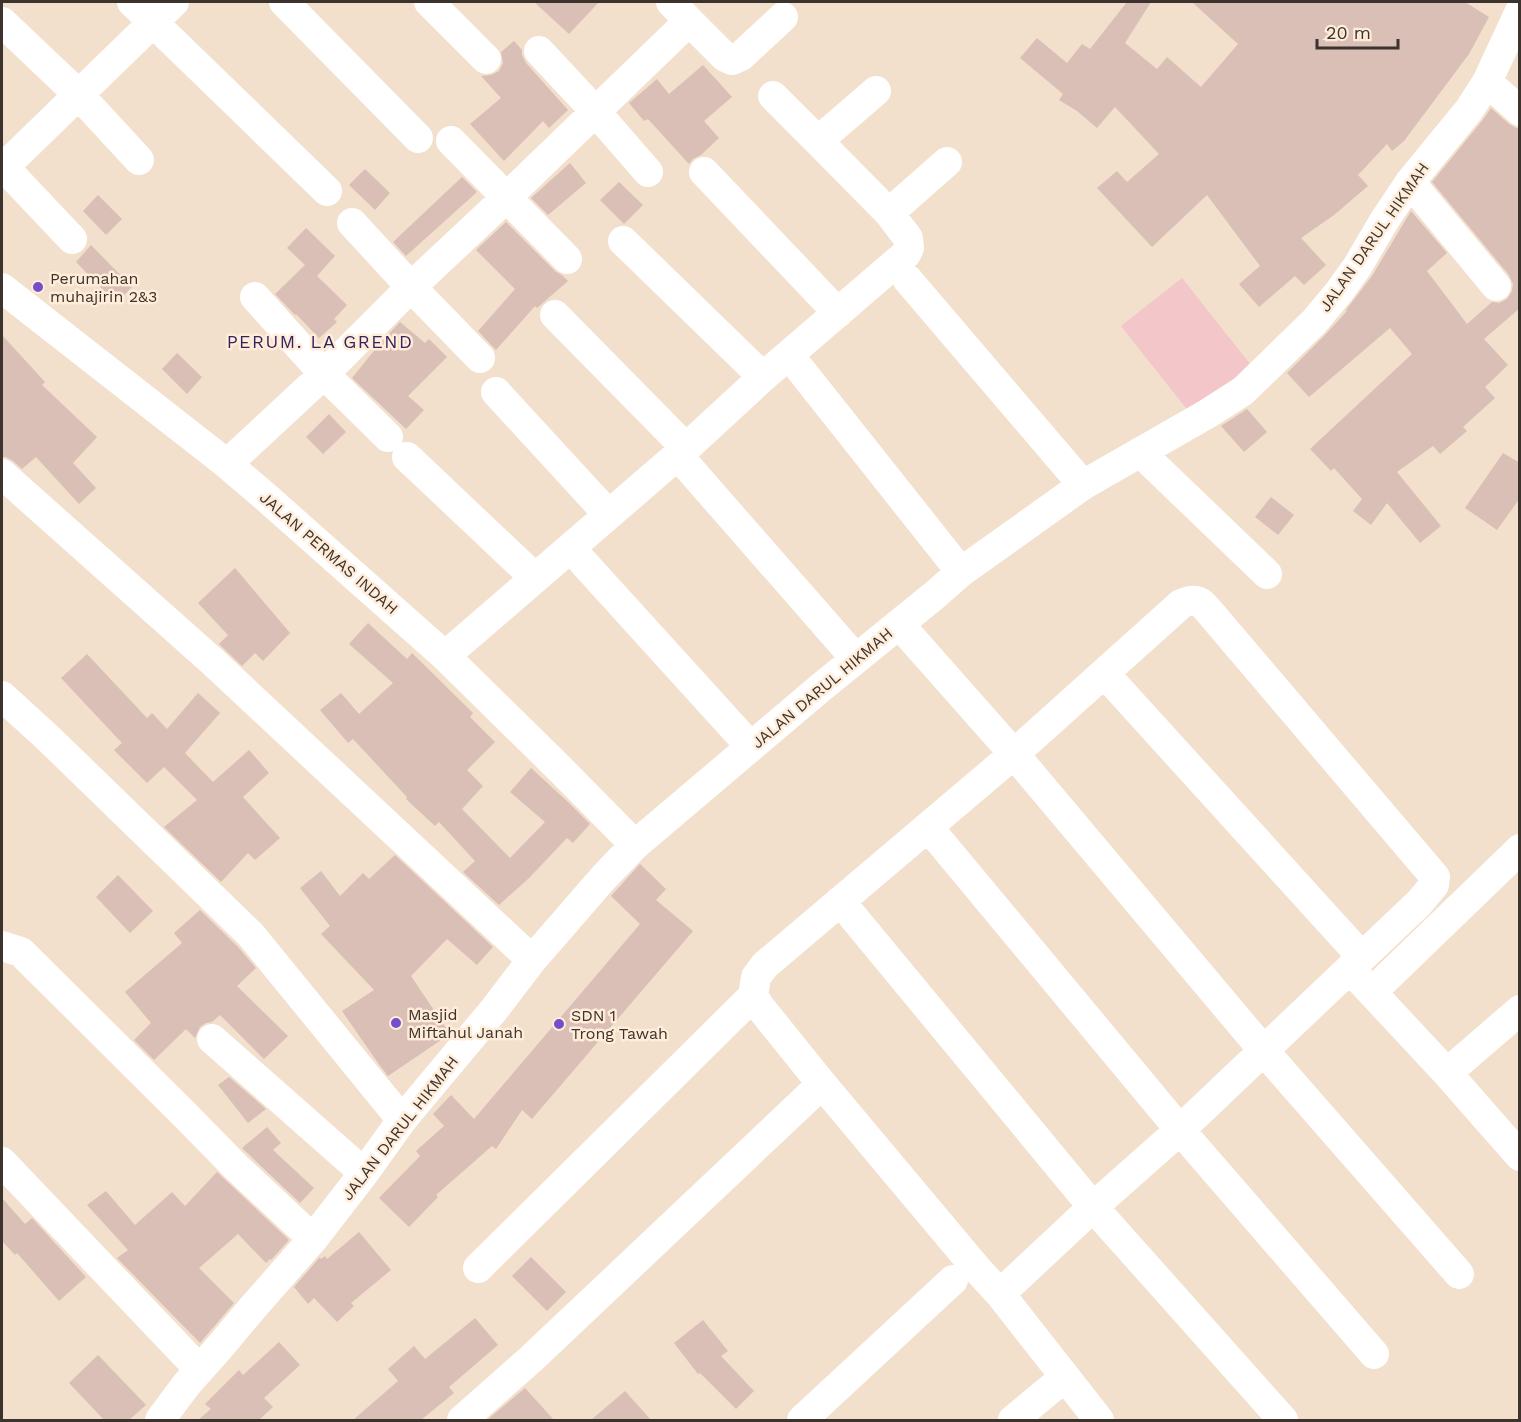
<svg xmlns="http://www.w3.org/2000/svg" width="1521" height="1422" viewBox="0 0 1521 1422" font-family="'Work Sans',sans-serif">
<rect width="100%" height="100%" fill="#f2dfcc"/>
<path fill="#f3c6c9" d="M 1182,278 L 1254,369 L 1193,417 L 1121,326 Z"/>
<path fill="#d9bfb6" d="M 534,2 L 599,2 L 569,34 Z
M 1127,2 L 1151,2 L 1125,43 L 1157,69 L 1167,57 L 1201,87 L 1238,44 L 1192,2 L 1465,2 L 1489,17 L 1469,54 L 1404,141 L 1392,151 L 1387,144 L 1358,175 L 1368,186 L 1334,215 L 1301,238 L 1326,265 L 1304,285 L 1295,276 L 1259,307 L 1239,284 L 1260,266 L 1207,195 L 1152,247 L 1097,188 L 1117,171 L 1127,182 L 1159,154 L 1115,107 L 1097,128 L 1077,111 L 1059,100 L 1063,94 L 1020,58 L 1037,38 L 1067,63 L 1082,44 L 1090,49 Z
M 514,41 L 522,50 L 522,55 L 526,63 L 568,110 L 549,128 L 543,121 L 504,161 L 470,124 L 501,98 L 481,76 L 491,75 L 499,71 L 503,63 L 501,52 Z
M 703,65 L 732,97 L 704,121 L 719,138 L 701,155 L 693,159 L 689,164 L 648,119 L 644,121 L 629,103 L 657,79 L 669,94 Z
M 1491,108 L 1509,124 L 1516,128 L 1520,128 L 1520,308 L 1484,339 L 1508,365 L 1485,387 L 1495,398 L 1463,427 L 1467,431 L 1440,454 L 1433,446 L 1397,472 L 1441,526 L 1420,543 L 1387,503 L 1371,525 L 1353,511 L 1362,499 L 1334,468 L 1331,471 L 1310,449 L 1412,354 L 1390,328 L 1309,397 L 1287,373 L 1326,334 L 1347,311 L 1346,310 L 1372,276 L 1411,211 L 1447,253 L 1427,271 L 1467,324 L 1492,302 L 1499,303 L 1507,299 L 1512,291 L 1513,284 L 1509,275 L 1432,182 L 1482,121 Z
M 570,163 L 586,183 L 548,215 L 531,198 Z
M 365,169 L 390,193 L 375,210 L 349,185 Z
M 462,177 L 477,192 L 406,256 L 393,242 Z
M 619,182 L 643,205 L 624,224 L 600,200 Z
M 98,195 L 122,219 L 106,235 L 83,211 Z
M 506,222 L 555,271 L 563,276 L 568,281 L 537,308 L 535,306 L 496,350 L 478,331 L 515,289 L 476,250 Z
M 306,228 L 335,256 L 317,276 L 347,305 L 334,319 L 337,322 L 319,338 L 296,314 L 295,315 L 275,294 L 305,265 L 287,248 Z
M 91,245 L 132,287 L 116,303 L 76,262 Z
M 400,322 L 425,343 L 429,339 L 447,357 L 408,396 L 424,410 L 406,429 L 352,378 L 382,341 Z
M 2,335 L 45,382 L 42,385 L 97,437 L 73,463 L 96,488 L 79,504 L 36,457 L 22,469 L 13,461 L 6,457 L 2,457 Z
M 177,353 L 202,377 L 187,394 L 162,369 Z
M 1247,409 L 1267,432 L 1244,452 L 1221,426 Z
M 329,414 L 346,432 L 323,454 L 306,437 Z
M 1503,453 L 1520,463 L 1520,498 L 1497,530 L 1465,508 Z
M 1271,497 L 1294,515 L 1278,535 L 1255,517 Z
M 235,568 L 290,633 L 263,661 L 255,653 L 242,666 L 219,644 L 228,635 L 198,603 Z
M 368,623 L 407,659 L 412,653 L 473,713 L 470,717 L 495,742 L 467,770 L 483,786 L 462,809 L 510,858 L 545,822 L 510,792 L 531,768 L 568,802 L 590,824 L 573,843 L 567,838 L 529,878 L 499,905 L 463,872 L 475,861 L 439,822 L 435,826 L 406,799 L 407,797 L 353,739 L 348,743 L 320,710 L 341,693 L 359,714 L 393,683 L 349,644 Z
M 87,654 L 147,718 L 152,713 L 167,729 L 198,693 L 220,713 L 185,753 L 213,782 L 249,750 L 269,773 L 243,797 L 280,838 L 255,860 L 248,853 L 221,882 L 164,827 L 197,800 L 164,767 L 147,783 L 114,750 L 122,743 L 61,678 Z
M 395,855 L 493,947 L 477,965 L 447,939 L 411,976 L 450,1034 L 388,1076 L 378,1063 L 342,1011 L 374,990 L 321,934 L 330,926 L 300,888 L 321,871 L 340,896 L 363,873 L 369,879 Z
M 640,864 L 666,889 L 656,900 L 693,931 L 532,1119 L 522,1110 L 496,1149 L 492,1146 L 436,1195 L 438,1197 L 409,1227 L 379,1198 L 420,1156 L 416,1151 L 444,1126 L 433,1114 L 451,1095 L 474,1119 L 640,924 L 611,896 Z
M 118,875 L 153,911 L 130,933 L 96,897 Z
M 200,910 L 238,947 L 256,968 L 237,986 L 288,1036 L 264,1059 L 220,1015 L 212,1022 L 206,1023 L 200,1027 L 195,1038 L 186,1029 L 154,1060 L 134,1040 L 151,1023 L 125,992 L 182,943 L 174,933 Z
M 229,1077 L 266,1109 L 248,1123 L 218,1085 Z
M 267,1127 L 281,1143 L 273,1150 L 314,1188 L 300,1203 L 242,1148 Z
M 217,1172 L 289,1240 L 271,1260 L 270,1259 L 266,1263 L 238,1234 L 199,1268 L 234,1303 L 200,1343 L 117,1258 L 128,1250 L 87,1205 L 106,1191 L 135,1225 L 172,1192 L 185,1206 Z
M 2,1198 L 25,1224 L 32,1218 L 86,1277 L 59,1301 L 17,1253 L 15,1255 L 2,1241 Z
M 359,1232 L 391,1270 L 351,1303 L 354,1306 L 337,1322 L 314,1298 L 308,1304 L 294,1287 L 320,1257 L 321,1259 L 325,1256 L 327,1259 Z
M 531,1257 L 566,1292 L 547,1311 L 512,1276 Z
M 475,1318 L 498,1345 L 449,1387 L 454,1393 L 421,1420 L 353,1420 L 398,1381 L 388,1369 L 414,1346 L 425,1359 Z
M 703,1320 L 728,1351 L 721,1356 L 754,1391 L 736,1409 L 700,1373 L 698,1374 L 674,1343 Z
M 279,1342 L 300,1365 L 264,1398 L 273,1407 L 259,1420 L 198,1420 L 211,1409 L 205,1404 L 239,1370 L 243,1375 Z
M 98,1355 L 146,1405 L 129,1420 L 104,1420 L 69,1383 Z
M 525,1388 L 554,1420 L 487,1420 Z
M 625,1391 L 651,1420 L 591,1420 Z"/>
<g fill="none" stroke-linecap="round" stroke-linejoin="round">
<path stroke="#fff" stroke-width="30" d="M 132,2 L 327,191
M 284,2 L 418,138
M 429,2 L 486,59
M 689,21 L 725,57 L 732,60 L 741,56 L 783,17
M 2,22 L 78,94 L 139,160
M 539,51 L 595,111 L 648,172
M 1487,82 L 1520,111
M 451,141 L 567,259
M 818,141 L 876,91
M 2,165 L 72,239
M 2,169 L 174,2
M 704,172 L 838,313
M 1410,182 L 1496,286
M 889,213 L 947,162
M 352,223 L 411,287 L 480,358
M 623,241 L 763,377
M 908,280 L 1083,485
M 2,288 L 227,464 L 268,499 L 445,656 L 558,767 L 635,845
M 255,297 L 324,374 L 388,437
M 555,315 L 686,448
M 800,369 L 961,572
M 496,392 L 608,514
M 1140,452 L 1267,574
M 407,457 L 535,578
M 227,464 L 324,374 L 411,287 L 507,197 L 684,26 L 689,21 L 671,2
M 688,467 L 856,659
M 2,474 L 212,661 L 532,960
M 583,562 L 751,747
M 899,624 L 1014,754 L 1264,1051 L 1459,1274
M 445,656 L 686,448 L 763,377 L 906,254 L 909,248 L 908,238 L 889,213 L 818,141 L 773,96
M 1104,673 L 1362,957
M 2,696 L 48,738 L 251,935 L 402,1120
M 928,827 L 1180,1130 L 1374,1354
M 840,901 L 1093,1207 L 1283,1420
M 2,946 L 21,952 L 184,1114 L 236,1167 L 313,1239
M 1350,969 L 1447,1073 L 1520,1156
M 1372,992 L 1520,849
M 212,1039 L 364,1173
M 1447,1073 L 1520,1010
M 2,1162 L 199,1369
M 478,1268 L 753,996
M 1000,1294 L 1093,1207 L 1180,1130 L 1419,903 L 1434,885 L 1435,877 L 1213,616 C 1202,603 1198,596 1181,604 L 1014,754 L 765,965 L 756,977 L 753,996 L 760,1007 L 822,1084 L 977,1269 L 1000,1294 L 1099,1420
M 160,1420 L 186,1385 L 218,1349 L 255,1305 L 313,1239 L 364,1173 L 402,1120 L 493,1011 L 532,960 L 604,877 L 635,845 L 819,689 L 936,594 L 961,572 L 1083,485 L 1207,414 L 1243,391 L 1314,322 L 1339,292 L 1357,267 L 1384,221 L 1410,182 L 1469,110 L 1487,82 L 1520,11
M 462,1420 L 531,1359 L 822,1084
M 802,1420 L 953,1280
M 1013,1420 L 1065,1377"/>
</g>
<g fill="#744fc9" stroke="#ffecd9" stroke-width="2">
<circle cx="38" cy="287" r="6"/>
<circle cx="396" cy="1023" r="6"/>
<circle cx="559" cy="1024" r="6"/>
</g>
<g text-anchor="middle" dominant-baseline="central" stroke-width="5" stroke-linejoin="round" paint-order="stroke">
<g font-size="16" fill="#3b332c" stroke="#ffecd9">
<text transform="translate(1374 237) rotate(-55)">JALAN DARUL HIKMAH</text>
<text transform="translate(329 553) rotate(41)">JALAN PERMAS INDAH</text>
<text transform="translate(822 688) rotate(-40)">JALAN DARUL HIKMAH</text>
<text transform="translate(400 1128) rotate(-52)">JALAN DARUL HIKMAH</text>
</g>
<g font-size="16" fill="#3b332c" stroke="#ffecd9" text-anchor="start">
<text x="50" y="278">Perumahan<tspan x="50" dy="18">muhajirin 2&amp;3</tspan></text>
<text x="408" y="1014">Masjid<tspan x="408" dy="18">Miftahul Janah</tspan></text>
<text x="571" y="1015">SDN 1<tspan x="571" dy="18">Trong Tawah</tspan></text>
</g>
<g font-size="18" letter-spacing="1.5" fill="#34235d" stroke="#ffecd9">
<text x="320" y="341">PERUM. LA GREND</text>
</g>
</g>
<rect width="1521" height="1422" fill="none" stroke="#3b332c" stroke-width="6"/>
<path d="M1317 39v9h81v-9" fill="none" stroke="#3b332c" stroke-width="3"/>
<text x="1326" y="39" font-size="18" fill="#3b332c" stroke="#ffecd9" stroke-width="4.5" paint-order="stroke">20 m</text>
</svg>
